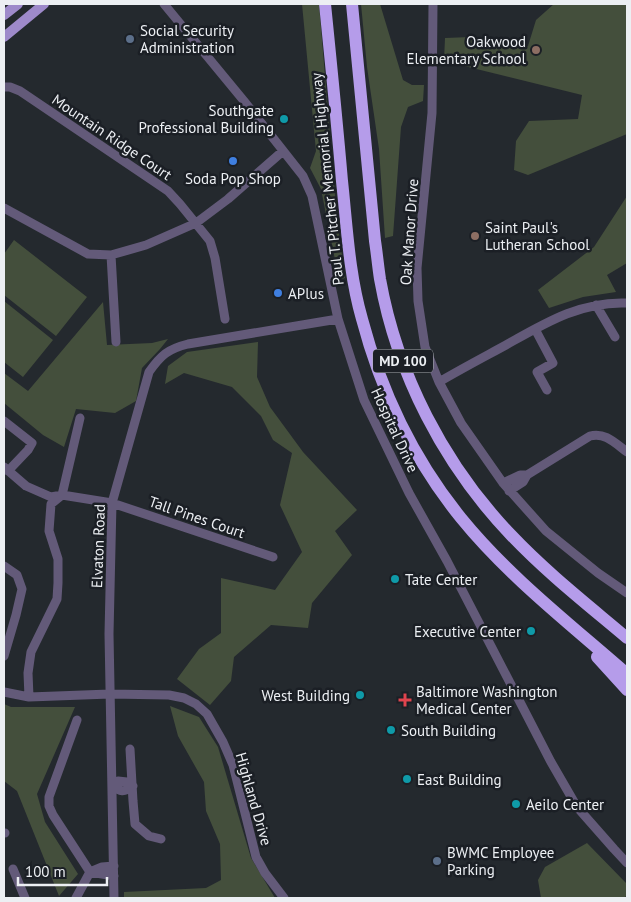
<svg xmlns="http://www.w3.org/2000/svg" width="631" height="902" viewBox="0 0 631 902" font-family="'PT Sans',sans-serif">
<rect width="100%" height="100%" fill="#24292e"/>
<path fill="#444f3c" d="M 302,4 L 319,4 L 337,220 L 345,278 L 339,280 L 321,189 L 310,168 L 316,151 Z
M 361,4 L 380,4 L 403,80 L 412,85 L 424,85 L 423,101 L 408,107 L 401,127 L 393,236 L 385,238 L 379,149 L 367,67 Z
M 554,4 L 627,4 L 627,134 L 528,175 L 514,170 L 516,141 L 529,121 L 578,119 L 582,95 L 444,61 L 445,38 L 471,37 L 528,46 L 536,20 Z
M 627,196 L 627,263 L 607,275 L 616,292 L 583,297 L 549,308 L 538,290 L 594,247 Z
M 14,240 L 87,297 L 56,336 L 4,295 L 4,254 Z
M 4,301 L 53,340 L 23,377 L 4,362 Z
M 103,302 L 107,345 L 152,343 L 168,339 L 160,349 L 142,368 L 136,401 L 115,413 L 76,409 L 64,447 L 43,435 L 4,403 L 4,373 L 28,391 Z
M 258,342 L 257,377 L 270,407 L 303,452 L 357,510 L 335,531 L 352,555 L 312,603 L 308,628 L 271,625 L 234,657 L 231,681 L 210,705 L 177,679 L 199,649 L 221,633 L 221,578 L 275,590 L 302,552 L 280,505 L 292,453 L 273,440 L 261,416 L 232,387 L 184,373 L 165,384 L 168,366 L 187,352 Z
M 4,704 L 11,707 L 75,707 L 37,794 L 45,822 L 78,874 L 59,896 L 17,791 L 4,781 Z
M 170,706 L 199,717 L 218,747 L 251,858 L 275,898 L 124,898 L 124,892 L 206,888 L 221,880 L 220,844 L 206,811 L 204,782 L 178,736 Z
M 587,843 L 626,883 L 627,895 L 624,898 L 541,898 L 538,880 L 545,867 Z"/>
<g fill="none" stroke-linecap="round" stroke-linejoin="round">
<path stroke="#635a79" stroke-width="9" d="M 164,4 L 244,101 L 303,176 L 312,196 L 338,319 L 364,400 L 409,493 L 447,561 L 551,762 L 577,807 L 614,849 L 627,863
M 433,4 L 432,113 L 417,268 L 418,301 L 425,347 L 439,382 L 461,423 L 503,483 L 546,531 L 598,573 L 627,593
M 4,87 L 10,87 L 20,91 L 168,191 L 180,204 L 210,241 L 215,258 L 225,319
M 4,208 L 88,254 L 111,255 L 116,342
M 111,255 L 146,245 L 196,223 L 228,199 L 283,151
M 596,305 L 615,337
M 535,329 L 553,363 L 537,372 L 547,390
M 439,382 C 461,369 484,357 506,345 C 545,323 581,301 627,303
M 4,421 L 32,443 L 28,450 L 8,471
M 4,467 L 26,486 L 51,497 L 62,495 L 112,503 L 273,557
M 503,483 L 520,475 L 527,475
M 509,491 L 523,482 L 527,475 L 590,436 C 605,432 615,443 627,452
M 4,566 L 17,575 L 22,589 L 16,615 L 4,656
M 4,692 L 29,697 L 110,694 L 169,695 L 184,698 L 196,704 L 207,714 L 223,742 L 233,765 L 256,857 L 265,873 L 284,898
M 29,697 L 28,673 L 31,652 L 57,599 L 58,583 L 58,559 L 49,531 L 51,504 L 62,495 L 80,418
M 77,720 L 49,797 L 49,806 L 53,815 L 90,872 L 114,876
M 130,749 L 133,801 L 135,824 L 149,836 L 161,839
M 118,781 L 127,782 L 133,786 C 124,793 120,792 112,785 Z
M 4,833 L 5,833
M 13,869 L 25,898
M 90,872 L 102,867 L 114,866
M 76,898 L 90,872
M 114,898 L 109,634 L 112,503 L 149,372 C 161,355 168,349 188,344 L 338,319"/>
<path stroke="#9e8aca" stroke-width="10" d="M 4,15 L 18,4
M 4,37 L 44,4"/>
<path stroke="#b59cea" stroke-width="12" d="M 325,4 C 331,63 337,122 342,181 C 347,227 349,274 362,319 C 381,391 414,460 461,518 C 509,577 570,624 627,674
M 352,4 L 375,241 C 377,254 378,266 380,279 C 397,374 444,465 511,535 C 547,573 588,605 627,638
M 597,657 L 627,690"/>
</g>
<g fill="#5c6f8a" stroke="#1b1f25" stroke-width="2">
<circle cx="130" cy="39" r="5"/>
<circle cx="437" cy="861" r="5"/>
</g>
<g fill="#8d6e63" stroke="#1b1f25" stroke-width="2">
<circle cx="536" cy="50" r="5"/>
<circle cx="475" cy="236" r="5"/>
</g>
<g fill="#0f9aa8" stroke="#1b1f25" stroke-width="2">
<circle cx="284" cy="119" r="5"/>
<circle cx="395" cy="579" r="5"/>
<circle cx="531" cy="631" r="5"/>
<circle cx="360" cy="695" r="5"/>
<circle cx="391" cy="730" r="5"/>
<circle cx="407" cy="779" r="5"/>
<circle cx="516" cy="804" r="5"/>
</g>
<g fill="#3f7fe0" stroke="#1b1f25" stroke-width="2">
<circle cx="233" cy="161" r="5"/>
<circle cx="278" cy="293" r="5"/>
</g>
<path fill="#e0444e" stroke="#1b1f25" stroke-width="2" d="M402.5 692.5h5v5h5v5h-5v5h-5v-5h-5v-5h5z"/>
<g text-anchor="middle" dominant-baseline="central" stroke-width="5" stroke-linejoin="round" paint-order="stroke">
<rect fill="#1b1f25" stroke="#adb1b5" stroke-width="1" x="373" y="349.5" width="60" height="23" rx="4"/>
<g font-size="14" font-weight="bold" fill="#eceff3">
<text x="403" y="361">MD 100</text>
</g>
<g font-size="15" fill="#eceff3" stroke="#1b1f25" text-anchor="start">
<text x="140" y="30">Social Security<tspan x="140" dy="17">Administration</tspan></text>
<text x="526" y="41" text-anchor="end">Oakwood<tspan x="526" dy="17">Elementary School</tspan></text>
<text x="274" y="110" text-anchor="end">Southgate<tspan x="274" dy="17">Professional Building</tspan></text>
<text x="233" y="178" text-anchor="middle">Soda Pop Shop</text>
<text x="485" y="227">Saint Paul's<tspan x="485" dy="17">Lutheran School</tspan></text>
<text x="288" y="293">APlus</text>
<text x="405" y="579">Tate Center</text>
<text x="521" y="631" text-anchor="end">Executive Center</text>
<text x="416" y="691">Baltimore Washington<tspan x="416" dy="17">Medical Center</tspan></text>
<text x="350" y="695" text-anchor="end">West Building</text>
<text x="401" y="730">South Building</text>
<text x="417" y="779">East Building</text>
<text x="526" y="804">Aeilo Center</text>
<text x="447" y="852">BWMC Employee<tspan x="447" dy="17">Parking</tspan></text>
</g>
<g font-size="15" fill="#eceff3" stroke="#1b1f25">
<text transform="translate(112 137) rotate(34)">Mountain Ridge Court</text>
<text transform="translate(327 179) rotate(-96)">Paul T. Pitcher Memorial Highway</text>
<text transform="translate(409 232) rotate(-86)">Oak Manor Drive</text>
<text transform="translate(395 430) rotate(65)">Hospital Drive</text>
<text transform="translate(197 517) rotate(19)">Tall Pines Court</text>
<text transform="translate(98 546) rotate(-88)">Elvaton Road</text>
<text transform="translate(254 799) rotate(74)">Highland Drive</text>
</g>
</g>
<rect width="631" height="902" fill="none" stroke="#eceff3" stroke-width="10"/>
<path d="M18 877v8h89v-8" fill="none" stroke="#eceff3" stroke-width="2.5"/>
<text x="25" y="877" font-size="15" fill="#eceff3" stroke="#1b1f25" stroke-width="4" paint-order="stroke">100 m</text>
</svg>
